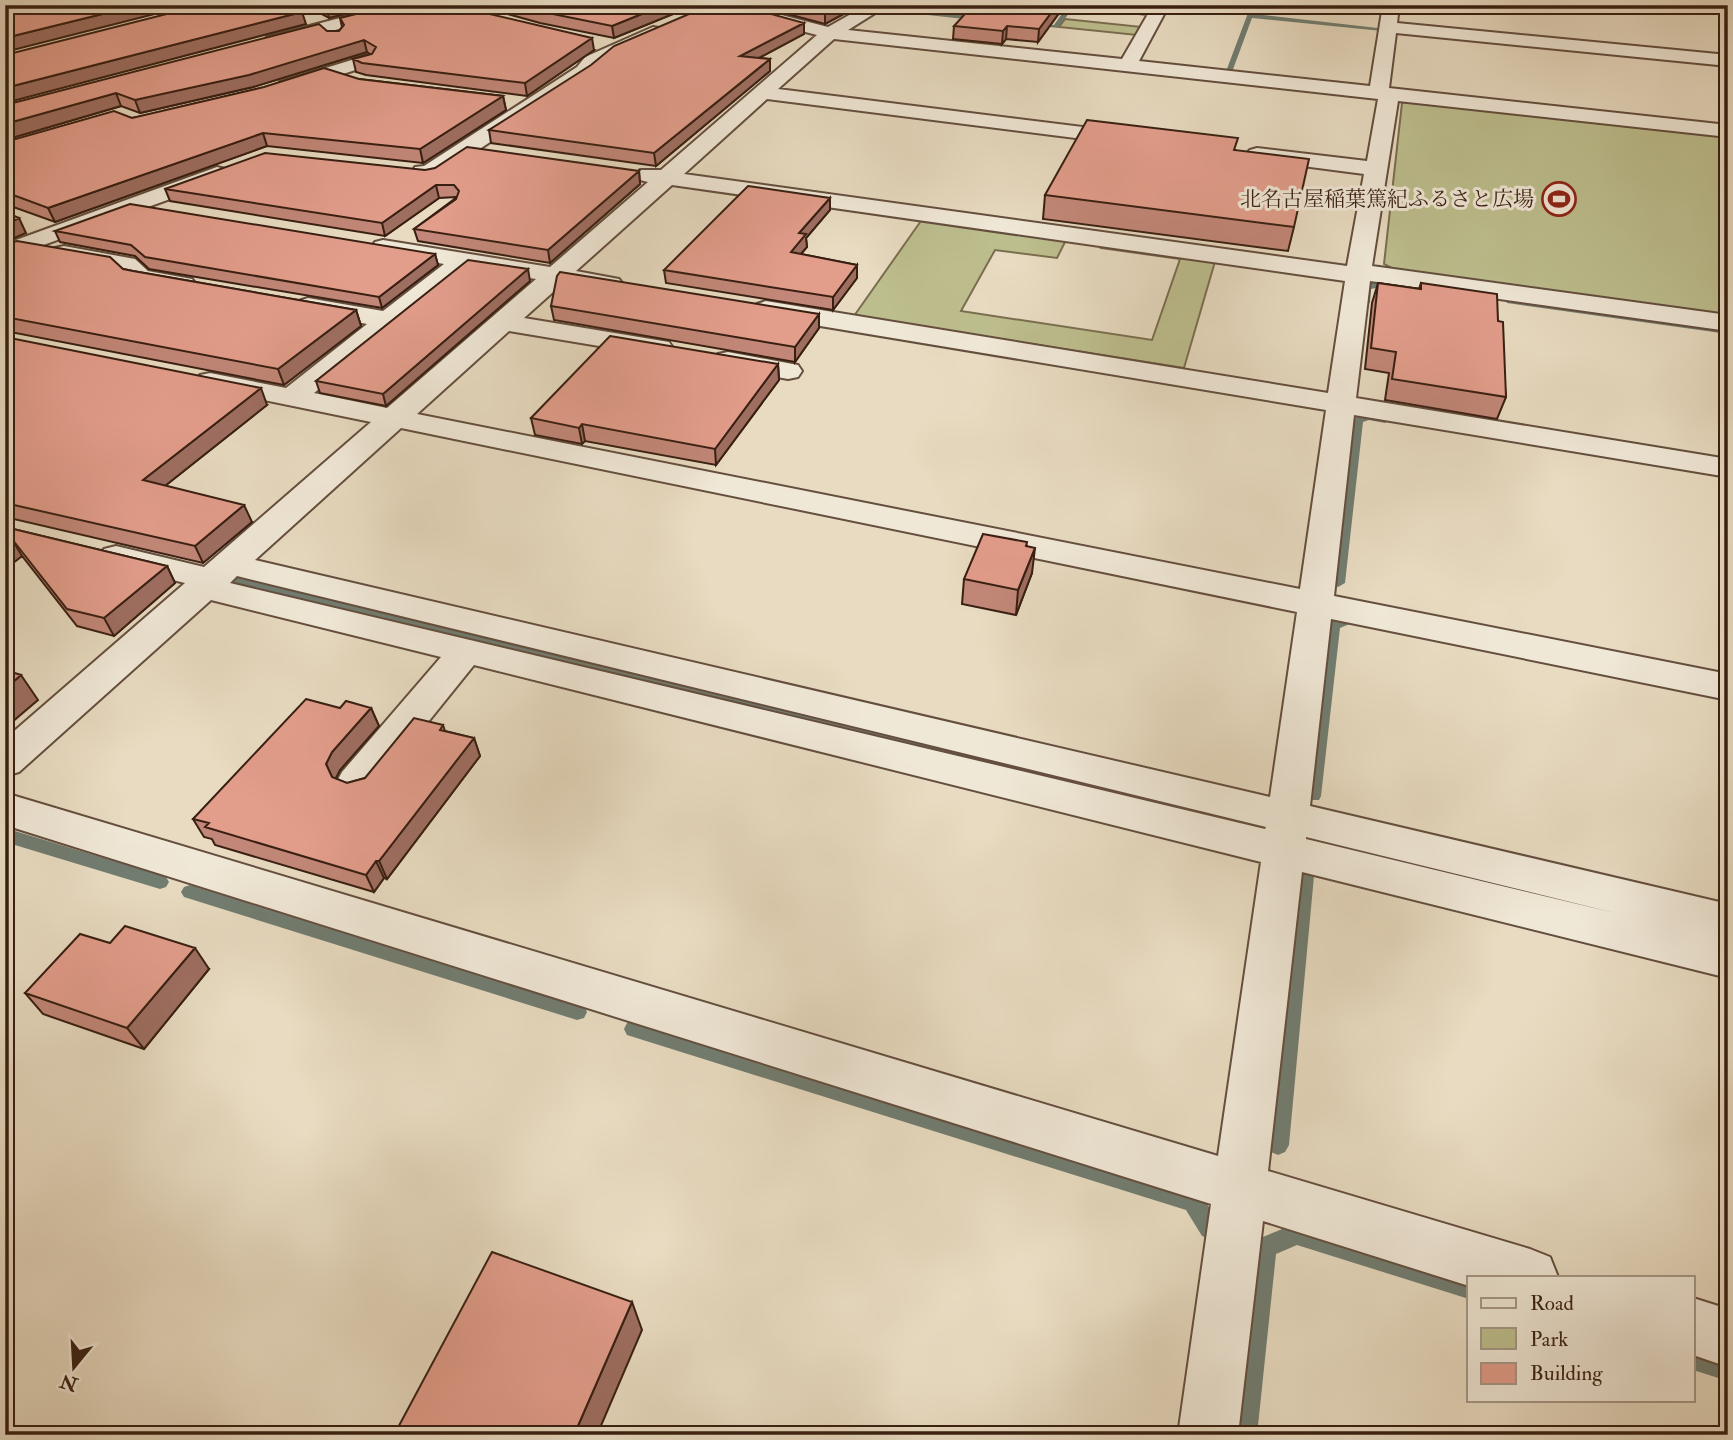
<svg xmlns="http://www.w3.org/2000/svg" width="1733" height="1440" viewBox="0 0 1733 1440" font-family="'IM FELL Double Pica','Noto Serif JP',serif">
<rect width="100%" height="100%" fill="#e8dbc1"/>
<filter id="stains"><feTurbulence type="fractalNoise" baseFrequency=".00286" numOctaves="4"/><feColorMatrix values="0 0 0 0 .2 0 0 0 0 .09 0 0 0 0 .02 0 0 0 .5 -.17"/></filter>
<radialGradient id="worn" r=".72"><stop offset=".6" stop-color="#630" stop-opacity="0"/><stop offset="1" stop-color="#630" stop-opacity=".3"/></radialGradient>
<path fill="#bdbe8e" stroke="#7a6e50" stroke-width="2" d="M 1065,19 L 1142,27 L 1137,35 L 1059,27 Z
M 1412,100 L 1728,135 L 1728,317 L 1397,271 L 1384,264 L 1402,103 Z
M 923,218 L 1067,238 L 1057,258 L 995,250 L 961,311 L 1152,340 L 1180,259 L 1101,248 L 1104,243 L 1216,258 L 1184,368 L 854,316 Z"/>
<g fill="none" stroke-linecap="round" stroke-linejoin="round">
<path fill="#717d71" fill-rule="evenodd" d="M 1068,5 L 1075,5 L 1058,28 L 1025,24 L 1029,22 L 1054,25 Z
M 1251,5 L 1257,5 L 1254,14 L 1386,29 L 1382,31 L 1252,18 L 1232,72 L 1225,74 Z
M 884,7 L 983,17 L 986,19 L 983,21 L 882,10 Z
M 417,257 L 448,264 L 443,267 L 413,262 L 412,260 Z
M 1382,280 L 1409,283 L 1414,286 C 1403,293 1385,285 1371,289 L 1370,303 L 1361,305 L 1362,285 Z
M 1511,298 L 1728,328 L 1728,334 L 1507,303 L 1506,301 Z
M 1368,412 L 1391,419 L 1385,423 L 1369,420 L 1363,422 L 1345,583 L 1338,587 L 1331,583 L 1351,420 Z
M 238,577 L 1260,820 L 1266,822 L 1269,827 L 1266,832 L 1260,834 L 233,584 L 231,581 L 233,578 Z
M 1351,613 L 1368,618 L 1370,621 L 1363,626 L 1352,623 L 1340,628 L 1321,796 L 1319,800 L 1307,800 L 1305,796 L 1326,625 L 1328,622 Z
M 5,828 L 160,875 L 166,877 L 169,882 L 166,887 L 160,889 L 5,842 Z
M 1308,832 L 1619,907 L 1625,909 L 1628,914 L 1625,919 L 1619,921 L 1308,846 L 1302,844 L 1299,839 L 1302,834 Z
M 1305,869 L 1311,871 L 1314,876 L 1289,1145 L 1285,1152 L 1278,1155 L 1271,1152 L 1267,1145 L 1296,876 L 1299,871 Z
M 190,885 L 577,1004 L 584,1006 L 587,1012 L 584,1018 L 577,1020 L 184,897 L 181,892 L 184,887 Z
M 634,1020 L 1193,1191 L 1201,1194 L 1221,1228 L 1218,1236 L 1210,1239 L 1202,1236 L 1186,1210 L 627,1035 L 624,1029 L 627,1023 Z
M 1297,1223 L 1471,1277 L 1469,1299 L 1297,1245 L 1276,1254 L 1257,1435 L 1233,1435 L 1255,1247 L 1258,1239 Z
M 1693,1346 L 1728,1357 L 1728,1381 L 1693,1370 Z"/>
<g stroke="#644e3e" stroke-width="4">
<path id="minor" d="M 390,5 L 418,5 L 416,9 L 273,46 L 264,41 L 267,37 Z
M 715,5 L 743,5 L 828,27 L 867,5 L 888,5 L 848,30 L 1122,59 L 1148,14 L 1111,10 L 1103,5 L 1169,5 L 1139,61 L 1370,86 L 1383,5 L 1399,5 L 1397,23 L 1728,55 L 1728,66 L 1396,33 L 1389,88 L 1728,125 L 1728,137 L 1398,101 L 1372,266 L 1728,315 L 1728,331 L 1370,281 L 1356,398 L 1728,459 L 1728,477 L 1354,415 L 1334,596 L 1728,674 L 1728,700 L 1331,619 L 1310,806 L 1728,904 L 1728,978 L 1302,872 L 1268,1171 L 1530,1249 L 1550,1257 L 1558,1277 L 1469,1277 L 1469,1286 L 1263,1221 L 1238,1435 L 1178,1435 L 1211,1204 L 5,825 L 5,793 L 1218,1156 L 1261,862 L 474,665 L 370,794 L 356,798 L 342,794 L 336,783 L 342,772 L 441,657 L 211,600 L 19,772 L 5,776 L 5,739 L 185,583 L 104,563 L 99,556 L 104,549 L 116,546 L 204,567 L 371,422 L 200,387 L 196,381 L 200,375 L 210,373 L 286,388 L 367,324 L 299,311 L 295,306 L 299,301 L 308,298 L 383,311 L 444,264 L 375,252 L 371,247 L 375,242 L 383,240 L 550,267 L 648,182 L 640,180 L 637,175 L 640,170 L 661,170 L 817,35 L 717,9 ZM 834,39 L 1378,99 L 1367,161 L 1257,148 L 1250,150 L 1246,154 L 1250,158 L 1257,160 L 1364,174 L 1347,266 L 684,174 L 767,99 L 1131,145 L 1138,143 L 1141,139 L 1138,135 L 1131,133 L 778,89 ZM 672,185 L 1345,281 L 1328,393 L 766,301 L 757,304 L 753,309 L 757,314 L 766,317 L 1326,410 L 1300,589 L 417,414 L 509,331 L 659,356 L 669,354 L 673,348 L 669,342 L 524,318 L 562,284 L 610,292 L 619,289 L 623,284 L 619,279 L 576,271 ZM 469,268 L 536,279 L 387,408 L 314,393 ZM 401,428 L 1297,612 L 1270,797 L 255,560 ZM 237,576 L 1266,827 L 1265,829 L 230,583 ZM 1306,837 L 1615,913 L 1306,839 Z
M 1683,5 L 1728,5 L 1728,14 L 1691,10 Z
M 653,27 L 659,28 L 662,32 L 659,36 L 597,65 L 591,75 L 436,178 L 428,180 L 415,177 L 412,172 L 415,167 L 424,166 L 577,67 L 585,57 Z
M 368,55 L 377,60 L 374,64 L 287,92 L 277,86 L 280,82 Z
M 217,167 L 225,169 L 228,174 L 225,179 L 5,259 L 5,244 Z
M 64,246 L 135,259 L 148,271 L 192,279 L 196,284 L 192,289 L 183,292 L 140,284 L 131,282 L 118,270 L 55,258 L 52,253 L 55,248 Z
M 728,352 L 798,365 L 802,371 L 798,377 L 788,379 L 718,366 L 714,360 L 718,354 Z
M 1693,1298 L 1728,1309 L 1728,1367 L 1693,1355 Z"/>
</g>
<use href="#minor" fill="#f0e8d7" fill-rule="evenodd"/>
</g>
<path fill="#c28778" stroke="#381f12" stroke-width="2" d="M 305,5 L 379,5 L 329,18 Z
M 475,5 L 695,5 L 614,38 L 540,23 Z
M 754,5 L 860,5 L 825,24 Z
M 1065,5 L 1038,42 L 1006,39 L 1002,44 L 953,39 L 954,26 Z
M 340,18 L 594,50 L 527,96 L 366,75 L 356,72 L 353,59 L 370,54 L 367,52 L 253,87 L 140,113 L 121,106 L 5,140 L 5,105 L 327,31 L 339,31 L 342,27 Z
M 804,23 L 804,34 L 759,58 L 770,59 L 770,71 L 656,166 L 491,143 L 489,130 Z
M 359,79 L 503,96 L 506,110 L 423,163 L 267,146 L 55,222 L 5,204 L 5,142 L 132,118 Z
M 1236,150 L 1294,227 L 1288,251 L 1043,219 L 1045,195 Z
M 425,170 L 639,171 L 640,184 L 550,263 L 418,241 L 414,229 L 457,197 L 439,198 L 385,236 L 170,201 L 165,189 Z
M 830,198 L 830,210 L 806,238 L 807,247 L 801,254 L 857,265 L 857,278 L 833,310 L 666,283 L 664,270 Z
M 55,231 L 435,254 L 438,265 L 382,308 L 149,269 L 135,256 L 60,242 Z
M 5,244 L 133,271 L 356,310 L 361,326 L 284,385 L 5,331 Z
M 530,281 L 386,406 L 320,393 L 316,381 Z
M 1378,283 L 1419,289 L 1421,283 L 1498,321 L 1506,397 L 1497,419 L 1385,400 L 1389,373 L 1365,369 L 1372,303 Z
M 551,306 L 819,314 L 819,328 L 795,362 L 554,320 Z
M 5,338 L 267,405 L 165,486 L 252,522 L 203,563 L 5,517 Z
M 778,364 L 779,380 L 716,465 L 585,441 L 582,444 L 535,435 L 531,418 Z
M 5,527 L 167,566 L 175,583 L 114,636 L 77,626 L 22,556 L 5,569 Z
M 1027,546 L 1032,573 L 1016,615 L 962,604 L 964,579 Z
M 340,708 L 371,708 L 379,726 L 340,770 L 335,779 L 347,783 L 365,778 L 443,725 L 445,731 L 474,738 L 480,756 L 387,879 L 384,878 L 374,892 L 215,845 L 212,839 L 204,837 L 193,819 Z
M 110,943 L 209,969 L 144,1049 L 43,1014 L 25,993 Z"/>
<path fill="#9e6e61" stroke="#381f12" stroke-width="2" d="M 139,5 L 190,5 L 5,52 L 5,38 Z
M 330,5 L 379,5 L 329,18 L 326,6 Z
M 664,5 L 695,5 L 614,38 L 612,26 Z
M 837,5 L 860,5 L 825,24 L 825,12 Z
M 1057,5 L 1065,5 L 1038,42 L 1039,29 Z
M 302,12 L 306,24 L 5,103 L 5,88 Z
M 804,23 L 804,34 L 740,68 L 740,56 Z
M 1007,26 L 1006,39 L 1002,44 L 1003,31 Z
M 592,38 L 594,50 L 527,96 L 525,83 Z
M 364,40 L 367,52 L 253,87 L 140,113 L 135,100 Z
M 770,59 L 770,71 L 656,166 L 654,153 Z
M 116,93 L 121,106 L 5,140 L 5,124 Z
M 503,96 L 506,110 L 423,163 L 420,149 Z
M 263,133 L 267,146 L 55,222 L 48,208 Z
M 639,171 L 640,184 L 550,263 L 548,250 Z
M 436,185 L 439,198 L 385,236 L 382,223 Z
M 830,198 L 830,210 L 806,238 L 807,247 L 791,265 L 791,252 L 799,233 Z
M 19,218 L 26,233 L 5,242 L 5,224 Z
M 435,254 L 438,265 L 382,308 L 379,297 Z
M 857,265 L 857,278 L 833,310 L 833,297 Z
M 528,269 L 530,281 L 386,406 L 383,394 Z
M 356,310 L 361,326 L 284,385 L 278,369 Z
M 819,314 L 819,328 L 795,362 L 795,347 Z
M 778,364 L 779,380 L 716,465 L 715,449 Z
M 261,388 L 267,405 L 151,497 L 143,480 Z
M 582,424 L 585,441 L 582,444 L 579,428 Z
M 244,505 L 252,522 L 203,563 L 195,546 Z
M 12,539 L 22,556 L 5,569 L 5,544 Z
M 1035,548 L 1032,573 L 1016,615 L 1018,590 Z
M 167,566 L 175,583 L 114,636 L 104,618 Z
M 21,675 L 38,700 L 5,728 L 5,689 Z
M 371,708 L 379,726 L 340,770 L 334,782 L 326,764 L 332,752 Z
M 474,738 L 480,756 L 387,879 L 379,861 Z
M 376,861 L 384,878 L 374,892 L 366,875 Z
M 195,948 L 209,969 L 144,1049 L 127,1028 Z
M 632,1302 L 642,1330 L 597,1435 L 574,1435 Z"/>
<path fill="#e29d8b" stroke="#381f12" stroke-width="2" d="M 9,5 L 139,5 L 5,38 L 5,6 Z
M 202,5 L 288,5 L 302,12 L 5,88 L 5,55 Z
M 392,5 L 451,5 L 592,38 L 525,83 L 362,63 L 353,59 L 372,54 L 376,47 L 364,40 L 249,75 L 135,100 L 116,93 L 5,124 L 5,105 L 319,24 L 327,31 L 339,31 L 344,25 L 340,18 Z
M 515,5 L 664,5 L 612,26 L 538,11 Z
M 710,5 L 738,5 L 804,23 L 740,56 L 770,59 L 654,153 L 489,130 L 591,65 L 614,46 Z
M 800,5 L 837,5 L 825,12 Z
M 973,5 L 1057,5 L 1039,29 L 1007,26 L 1003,31 L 954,26 Z
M 324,68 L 359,79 L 503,96 L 420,149 L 263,133 L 48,208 L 5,192 L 5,142 L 114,111 L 132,118 L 264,87 Z
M 1087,120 L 1238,138 L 1234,150 L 1309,159 L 1294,227 L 1045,195 Z
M 467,147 L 639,171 L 548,250 L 414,229 L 456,199 L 459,191 L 454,185 L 436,185 L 382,223 L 165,189 L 265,153 L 425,170 L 435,168 Z
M 748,186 L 830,198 L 799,233 L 806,234 L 791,252 L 857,265 L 833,297 L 664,270 Z
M 130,204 L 435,254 L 379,297 L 145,257 L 131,245 L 55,231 Z
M 5,212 L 19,218 L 5,224 Z
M 17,241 L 110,257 L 123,269 L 133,271 L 356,310 L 278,369 L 5,317 L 5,244 Z
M 468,260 L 528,269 L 383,394 L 316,381 Z
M 560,272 L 819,314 L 795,347 L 551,306 L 557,276 Z
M 1378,283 L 1421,289 L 1421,283 L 1497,294 L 1498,321 L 1503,322 L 1506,397 L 1392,379 L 1396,352 L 1371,348 Z
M 610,336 L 778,364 L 715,449 L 582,424 L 579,428 L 531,418 Z
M 5,337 L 261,388 L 143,480 L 244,505 L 195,546 L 5,503 Z
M 5,527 L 167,566 L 104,618 L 67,609 L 12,539 L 5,544 Z
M 983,534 L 1027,542 L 1026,546 L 1035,548 L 1018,590 L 964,579 Z
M 5,670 L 21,675 L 5,689 Z
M 306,699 L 340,708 L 346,701 L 371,708 L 332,752 L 326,764 L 332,777 L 347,783 L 365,778 L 414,718 L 443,725 L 440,730 L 474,738 L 379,861 L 376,861 L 366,875 L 205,827 L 209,823 L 193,819 Z
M 125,926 L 195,948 L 127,1028 L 25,993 L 80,934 L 110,943 Z
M 492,1252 L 632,1302 L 574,1435 L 394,1435 Z"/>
<defs>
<g id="stadium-ring" transform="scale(1.75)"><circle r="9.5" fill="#f0e8d7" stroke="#8f2418" stroke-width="1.5"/><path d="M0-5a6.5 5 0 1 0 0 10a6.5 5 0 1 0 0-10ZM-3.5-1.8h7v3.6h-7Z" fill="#8f2418"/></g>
</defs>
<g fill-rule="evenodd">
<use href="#stadium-ring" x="1559" y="199"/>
</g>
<g text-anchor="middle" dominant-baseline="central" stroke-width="6" stroke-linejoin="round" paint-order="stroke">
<g font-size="21" fill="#381f12" stroke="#f0e8d7" text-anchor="end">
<text x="1534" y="199">北名古屋稲葉篤紀ふるさと広場</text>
</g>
</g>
<rect width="1733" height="1440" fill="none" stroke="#e8dbc1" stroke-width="28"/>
<rect x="7" y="7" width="1719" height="1426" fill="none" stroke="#381f12" stroke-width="3.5"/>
<rect x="14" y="14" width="1705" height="1412" fill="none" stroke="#381f12" stroke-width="2"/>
<rect x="1467" y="1276" width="228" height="126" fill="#f0e8d7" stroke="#a69888" stroke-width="2"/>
<rect x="1481" y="1298" width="35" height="10" fill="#f0e8d7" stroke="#a69888" stroke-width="2"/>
<text x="1530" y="1310" font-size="21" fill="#381f12">Road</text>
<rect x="1481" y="1328" width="35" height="21" fill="#bdbe8e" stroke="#a69888" stroke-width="2"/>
<text x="1530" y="1346" font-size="21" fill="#381f12">Park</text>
<rect x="1481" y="1363" width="35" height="21" fill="#e29d8b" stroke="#a69888" stroke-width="2"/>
<text x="1530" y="1380" font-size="21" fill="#381f12">Building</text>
<g transform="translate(74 1367) rotate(198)" stroke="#f0e8d7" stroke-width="5" paint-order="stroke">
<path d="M0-5L12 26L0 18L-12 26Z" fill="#381f12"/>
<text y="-10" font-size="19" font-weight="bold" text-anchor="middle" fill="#381f12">N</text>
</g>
<rect width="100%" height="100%" filter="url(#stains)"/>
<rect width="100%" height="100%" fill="url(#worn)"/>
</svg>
